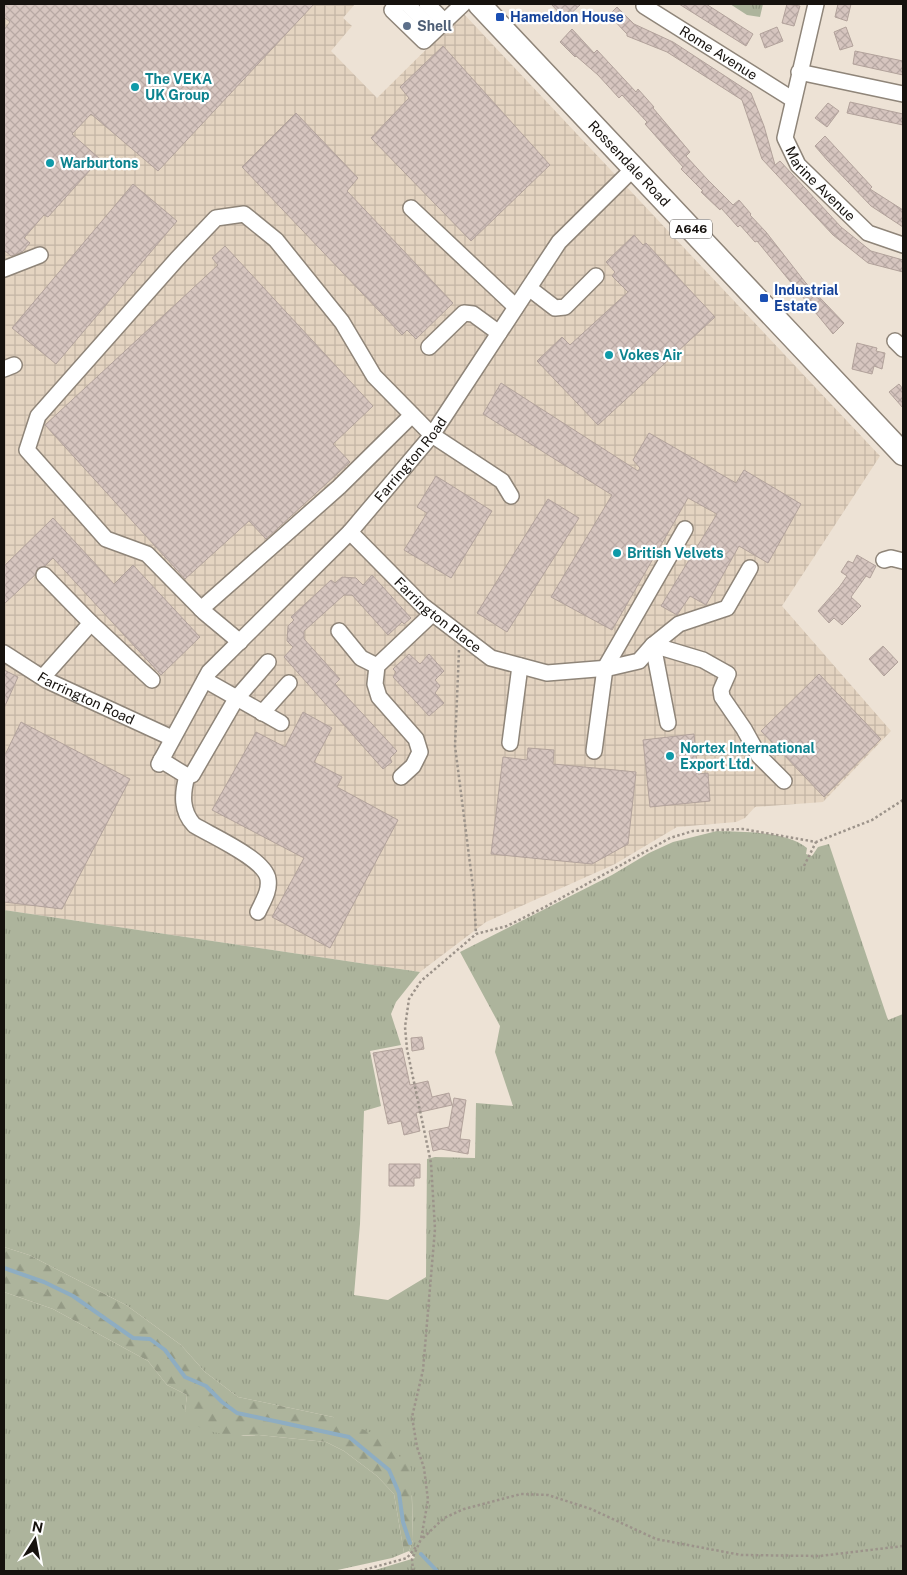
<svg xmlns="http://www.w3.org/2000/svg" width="907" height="1575" viewBox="0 0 907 1575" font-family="'Public Sans',sans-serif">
<defs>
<pattern id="industrial-grid" width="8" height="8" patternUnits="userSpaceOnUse" patternTransform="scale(1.25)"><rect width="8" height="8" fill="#e4d4c1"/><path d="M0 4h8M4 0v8" fill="none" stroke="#c3b5a5"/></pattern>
<pattern id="grass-tufts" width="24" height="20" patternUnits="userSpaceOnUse" patternTransform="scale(1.25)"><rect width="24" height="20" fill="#adb49c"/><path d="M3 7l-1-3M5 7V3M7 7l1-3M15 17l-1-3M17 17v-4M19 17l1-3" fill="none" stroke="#949a85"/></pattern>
<pattern id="forest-firs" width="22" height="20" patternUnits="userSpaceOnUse" patternTransform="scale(1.25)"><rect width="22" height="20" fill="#adb49c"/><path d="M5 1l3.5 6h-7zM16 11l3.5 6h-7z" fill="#949a85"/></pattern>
<pattern id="building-cross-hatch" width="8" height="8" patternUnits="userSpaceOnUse" patternTransform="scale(1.25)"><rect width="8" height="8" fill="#d6c5bf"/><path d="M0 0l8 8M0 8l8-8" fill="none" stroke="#b7a8a3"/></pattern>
</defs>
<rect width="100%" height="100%" fill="#ede2d5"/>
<path fill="url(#industrial-grid)" d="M 4,4 L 355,4 L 343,18 L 352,26 L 331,51 L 377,98 L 463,13 L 880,456 L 782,606 L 891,731 L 823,802 L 755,807 L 745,818 L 736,822 L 677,827 L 615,864 L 486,922 L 420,972 L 4,910 Z"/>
<path fill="url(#grass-tufts)" d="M 730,4 L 763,4 L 760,17 L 747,15 Z
M 717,831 C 743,832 787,831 807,848 L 806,854 L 812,856 L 818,847 L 829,844 L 888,1020 L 903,1014 L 903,1571 L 372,1571 L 415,1558 L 409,1551 L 413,1540 L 412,1496 L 333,1417 L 238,1397 L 205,1372 L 181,1345 L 126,1305 L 29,1255 L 4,1247 L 4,910 L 420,972 L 396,1002 L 391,1014 L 401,1045 L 370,1051 L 381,1106 L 364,1111 L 360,1224 L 354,1295 L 388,1300 L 426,1277 L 427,1159 L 435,1157 L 475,1158 L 476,1103 L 513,1106 L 495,1052 L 500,1026 L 460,952 L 612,875 L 649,853 L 673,842 Z
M 4,1292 L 53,1309 L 148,1361 L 167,1385 L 187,1395 L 185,1411 L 243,1436 L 259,1435 L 326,1442 L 344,1451 L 377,1476 L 394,1494 L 404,1553 L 392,1558 L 333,1571 L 4,1571 Z"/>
<path fill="url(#forest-firs)" d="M 4,1247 L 29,1255 L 126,1305 L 181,1345 L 205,1372 L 238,1397 L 333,1417 L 379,1436 L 411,1468 L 413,1540 L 409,1551 L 404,1553 L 394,1494 L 377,1476 L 344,1451 L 326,1442 L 259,1435 L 233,1436 L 213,1432 L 196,1426 L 185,1411 L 187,1395 L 167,1385 L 148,1361 L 53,1309 L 4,1292 Z"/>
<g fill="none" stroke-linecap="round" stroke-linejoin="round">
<path stroke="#8eadc2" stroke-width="4" d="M 4,1268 L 44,1282 L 73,1296 L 133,1338 L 150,1339 L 165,1350 L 185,1377 L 206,1386 L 222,1402 L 237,1413 L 349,1437 L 389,1470 L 399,1493 L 403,1522 L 410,1543
M 421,1554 L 437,1571"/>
</g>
<path fill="url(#building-cross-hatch)" stroke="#b2a29b" d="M 4,4 L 314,4 L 158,171 L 91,114 L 72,134 L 100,159 L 48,217 L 44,215 L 24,238 L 30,243 L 22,252 L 11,256 L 4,250 L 4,30 L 10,22 L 4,17 Z
M 551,4 L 581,4 L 565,19 Z
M 679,4 L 706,4 L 753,34 L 746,46 Z
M 787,4 L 800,6 L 794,26 L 782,23 Z
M 838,4 L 851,4 L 847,21 L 835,17 Z
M 617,7 L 634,24 L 673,42 L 751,93 L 764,126 L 775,165 L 780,161 L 841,227 L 871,251 L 903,260 L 903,272 L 868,263 L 833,235 L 762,159 L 742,100 L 667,52 L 627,36 L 627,34 L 609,15 Z
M 777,27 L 783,41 L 765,48 L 760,34 Z
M 846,27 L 853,46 L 840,50 L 834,32 Z
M 572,29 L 594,53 L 597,50 L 636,92 L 638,89 L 654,107 L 653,108 L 690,152 L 686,156 L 707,179 L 733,205 L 739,200 L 751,214 L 750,215 L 766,232 L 805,282 L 844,323 L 833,334 L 757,241 L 755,242 L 740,225 L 738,227 L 721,208 L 720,210 L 701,192 L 703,191 L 681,169 L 683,167 L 645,124 L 647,122 L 622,95 L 619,98 L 598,75 L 576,56 L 575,57 L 560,42 Z
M 443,46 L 550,165 L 471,241 L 371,138 L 409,98 L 400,87 Z
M 855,51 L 903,61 L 903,75 L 853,64 Z
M 850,102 L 903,114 L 903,125 L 847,113 Z
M 828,103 L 839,111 L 827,127 L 815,118 Z
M 296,113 L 358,178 L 347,191 L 453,303 L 416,339 L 407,330 L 402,335 L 242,167 Z
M 825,136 L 872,187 L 870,189 L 903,210 L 903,227 L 871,206 L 827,160 L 815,146 Z
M 133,184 L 177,221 L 56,364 L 12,328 Z
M 634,235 L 643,245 L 646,243 L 715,317 L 598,425 L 537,361 L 562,337 L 570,345 L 628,292 L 612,276 L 615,272 L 606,262 Z
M 225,246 L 373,406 L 333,444 L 350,462 L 266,539 L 249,521 L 185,579 L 45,425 L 218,265 L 212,258 Z
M 857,343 L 877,348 L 876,351 L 885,353 L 882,369 L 874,366 L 872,374 L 852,369 Z
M 501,383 L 638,471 L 640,468 L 633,460 L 649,433 L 736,483 L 744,470 L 801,504 L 768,563 L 739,546 L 706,605 L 690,596 L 677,615 L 661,606 L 717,514 L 688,498 L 612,630 L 551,597 L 612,495 L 483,414 Z
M 899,384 L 903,389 L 903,408 L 889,392 Z
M 436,476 L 492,511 L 451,578 L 404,550 L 427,513 L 417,507 Z
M 548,499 L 579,518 L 507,632 L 477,613 Z
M 53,518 L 114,584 L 133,565 L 200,637 L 161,675 L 53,558 L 45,566 L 38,568 L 35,575 L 4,604 L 4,566 Z
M 857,555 L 876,566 L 870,578 L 866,576 L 851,597 L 861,606 L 842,625 L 834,618 L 829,623 L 818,611 L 840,586 L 847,576 L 841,572 L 848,561 L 853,563 Z
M 372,575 L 411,618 L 404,624 L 402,622 L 388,635 L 352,595 L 344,595 L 304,631 L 304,639 L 340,679 L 335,684 L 397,751 L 390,758 L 392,762 L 383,769 L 284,657 L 293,647 L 287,641 L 288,626 L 294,620 L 291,617 L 331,580 L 335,583 L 342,577 L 356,578 L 363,585 Z
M 883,646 L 898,662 L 884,676 L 869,659 Z
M 409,654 L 420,664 L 429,654 L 444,671 L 435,680 L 440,686 L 435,693 L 444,703 L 429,716 L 393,677 L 396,672 L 393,669 Z
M 4,670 L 18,677 L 4,708 Z
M 819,674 L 881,739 L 824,797 L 761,731 Z
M 303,712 L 332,728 L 314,762 L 342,777 L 337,787 L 398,820 L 330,948 L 272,917 L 304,858 L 212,810 L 256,732 L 285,747 Z
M 21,722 L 130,779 L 62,909 L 4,902 L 4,757 Z
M 694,734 L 698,774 L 708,773 L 710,801 L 650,807 L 643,740 Z
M 528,748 L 554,750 L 553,764 L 636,772 L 628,844 L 592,864 L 491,854 L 503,757 L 527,760 Z
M 422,1037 L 424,1049 L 412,1051 L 411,1038 Z
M 402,1048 L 410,1085 L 428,1081 L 432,1097 L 449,1093 L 452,1105 L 416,1113 L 420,1131 L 404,1135 L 401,1121 L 388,1124 L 373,1053 Z
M 454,1098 L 466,1100 L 460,1139 L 470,1140 L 468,1154 L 441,1149 L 433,1151 L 429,1131 L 449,1127 Z
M 389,1164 L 420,1164 L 420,1178 L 414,1178 L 414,1186 L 389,1186 Z"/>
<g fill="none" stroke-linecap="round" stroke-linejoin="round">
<g stroke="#8f8579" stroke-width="18">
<g id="minor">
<path d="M 398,4 L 392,10 L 424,41 L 463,4"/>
<path d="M 407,4 L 434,31"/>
<path d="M 427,4 L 445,22"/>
<path id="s1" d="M 816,4 L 785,138 L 798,165 L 868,233 L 903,245"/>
<path id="s2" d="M 644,6 L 792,99"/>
<path d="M 799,72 L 903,94"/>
<path d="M 411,208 L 516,307"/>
<path d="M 4,269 L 40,255"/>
<path d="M 529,288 L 555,308 L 565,307 L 596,276"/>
<path d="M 895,341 L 903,349"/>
<path d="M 429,347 L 464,313 L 473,314 L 499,333"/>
<path d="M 4,369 L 14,365"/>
<path id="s3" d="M 350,532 L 423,606 L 491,658 L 547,673 L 609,668 L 639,661 L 653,645 L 679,624 L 727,608 L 750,568"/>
<path d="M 884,560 L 891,558 L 903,561"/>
<path d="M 201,609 L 339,487 L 412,415"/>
<path d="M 91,623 L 152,680"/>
<path d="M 339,631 L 361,658 L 377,666"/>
<path d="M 240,642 L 204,612 L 147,554 L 106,539 L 27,450 L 38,416 L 177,259 L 216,218 L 244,214 L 276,240 L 342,322 L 374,376 L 432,435 L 502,481 L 511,496"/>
<path d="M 653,645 L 703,660 L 728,674 L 721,690 L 722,697 L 744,729 L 759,756 L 784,781"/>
<path d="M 653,645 L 668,723"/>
<path id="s4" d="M 4,653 L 46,680 L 172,738"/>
<path d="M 43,677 L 91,623 L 44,575"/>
<path d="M 205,680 L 281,723"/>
<path d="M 262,713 L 289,683"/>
<path d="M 510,743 L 520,666"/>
<path d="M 594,751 L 605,668 L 685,529"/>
<path d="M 161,760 L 187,776 L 192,775 L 236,699 L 268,662"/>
<path id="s5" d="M 159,764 L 209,672 L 350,532 L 432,435 L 559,242 L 634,168"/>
<path d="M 187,776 C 182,794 181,811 194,825 C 212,836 265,859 268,879 C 270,891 263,901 258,912"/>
<path d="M 401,777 L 413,766 L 420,752 L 416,739 L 379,697 L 375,684 L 377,666 L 432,614"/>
</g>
</g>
<g stroke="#8f8579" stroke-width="25">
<g id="highway">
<path id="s6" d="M 479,4 L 903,454"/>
</g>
</g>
<path stroke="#9c938a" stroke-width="2.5" stroke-dasharray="2.5 2.5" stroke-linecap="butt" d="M 459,650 L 455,746 L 474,895 L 476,934
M 804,866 L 816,842
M 423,1538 L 444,1518 L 464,1509 L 521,1494 L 548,1495 L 591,1509 L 656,1539 L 741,1555 L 820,1556 L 903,1546
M 360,1571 L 407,1558 L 416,1547
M 413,1571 L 412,1559 L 421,1539 L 428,1500 L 424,1468 L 417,1447 L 412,1417 L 423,1370 L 435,1229 L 431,1163 L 407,1049 L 405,1027 L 409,999 L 421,981 L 476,934 L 507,926 L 545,907 L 670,838 L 693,831 L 743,829 L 816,842 L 872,820 L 903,800"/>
<use href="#minor" stroke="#fff" stroke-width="15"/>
<use href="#highway" stroke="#fff" stroke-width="22"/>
</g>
<g fill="#1a4fb4" stroke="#fff" stroke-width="2">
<rect x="495" y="12" width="10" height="10" rx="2.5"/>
<rect x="759" y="293" width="10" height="10" rx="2.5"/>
</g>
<circle fill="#5c6f8a" stroke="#fff" stroke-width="2" cx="407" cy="26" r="5"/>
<g fill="#0f9aa8" stroke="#fff" stroke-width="2">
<circle cx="135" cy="87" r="5"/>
<circle cx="50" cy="163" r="5"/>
<circle cx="609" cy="355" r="5"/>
<circle cx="617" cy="553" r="5"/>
<circle cx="670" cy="756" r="5"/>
</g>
<g text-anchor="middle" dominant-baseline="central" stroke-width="4.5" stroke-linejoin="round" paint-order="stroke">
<rect fill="#fff" stroke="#5c5956" stroke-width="1" x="670" y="219.5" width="42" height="19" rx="4"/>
<g font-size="12" font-weight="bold" fill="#16120e">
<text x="691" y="229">A646</text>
</g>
<g font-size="14" font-weight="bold" fill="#164399" stroke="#fff" text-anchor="start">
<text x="510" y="17">Hameldon House</text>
<text x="774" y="290">Industrial<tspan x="774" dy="16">Estate</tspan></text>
</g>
<g font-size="14" font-weight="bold" fill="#4e5e75" stroke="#fff" text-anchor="start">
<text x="417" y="26">Shell</text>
</g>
<g font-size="14" fill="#16120e" stroke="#fff">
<text stroke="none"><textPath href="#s2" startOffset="88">Rome Avenue</textPath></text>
<text stroke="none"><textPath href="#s6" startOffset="219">Rossendale Road</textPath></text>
<text stroke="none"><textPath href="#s1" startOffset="196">Marine Avenue</textPath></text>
<text stroke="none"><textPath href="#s5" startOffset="398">Farrington Road</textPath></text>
<text stroke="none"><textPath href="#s3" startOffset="121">Farrington Place</textPath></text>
<text stroke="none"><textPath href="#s4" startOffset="94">Farrington Road</textPath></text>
</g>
<g font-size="14" font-weight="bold" fill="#0d838f" stroke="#fff" text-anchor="start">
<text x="145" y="79">The VEKA<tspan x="145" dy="16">UK Group</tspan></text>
<text x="60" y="163">Warburtons</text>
<text x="619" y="355">Vokes Air</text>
<text x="627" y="553">British Velvets</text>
<text x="680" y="748">Nortex International<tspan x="680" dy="16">Export Ltd.</tspan></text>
</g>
</g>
<rect width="907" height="1575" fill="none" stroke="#16120e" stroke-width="10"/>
<g transform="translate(35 1540) rotate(11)" stroke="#ffffff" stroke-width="4" paint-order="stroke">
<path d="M0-4L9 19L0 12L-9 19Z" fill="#16120e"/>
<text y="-8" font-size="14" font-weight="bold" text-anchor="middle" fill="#16120e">N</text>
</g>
</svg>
